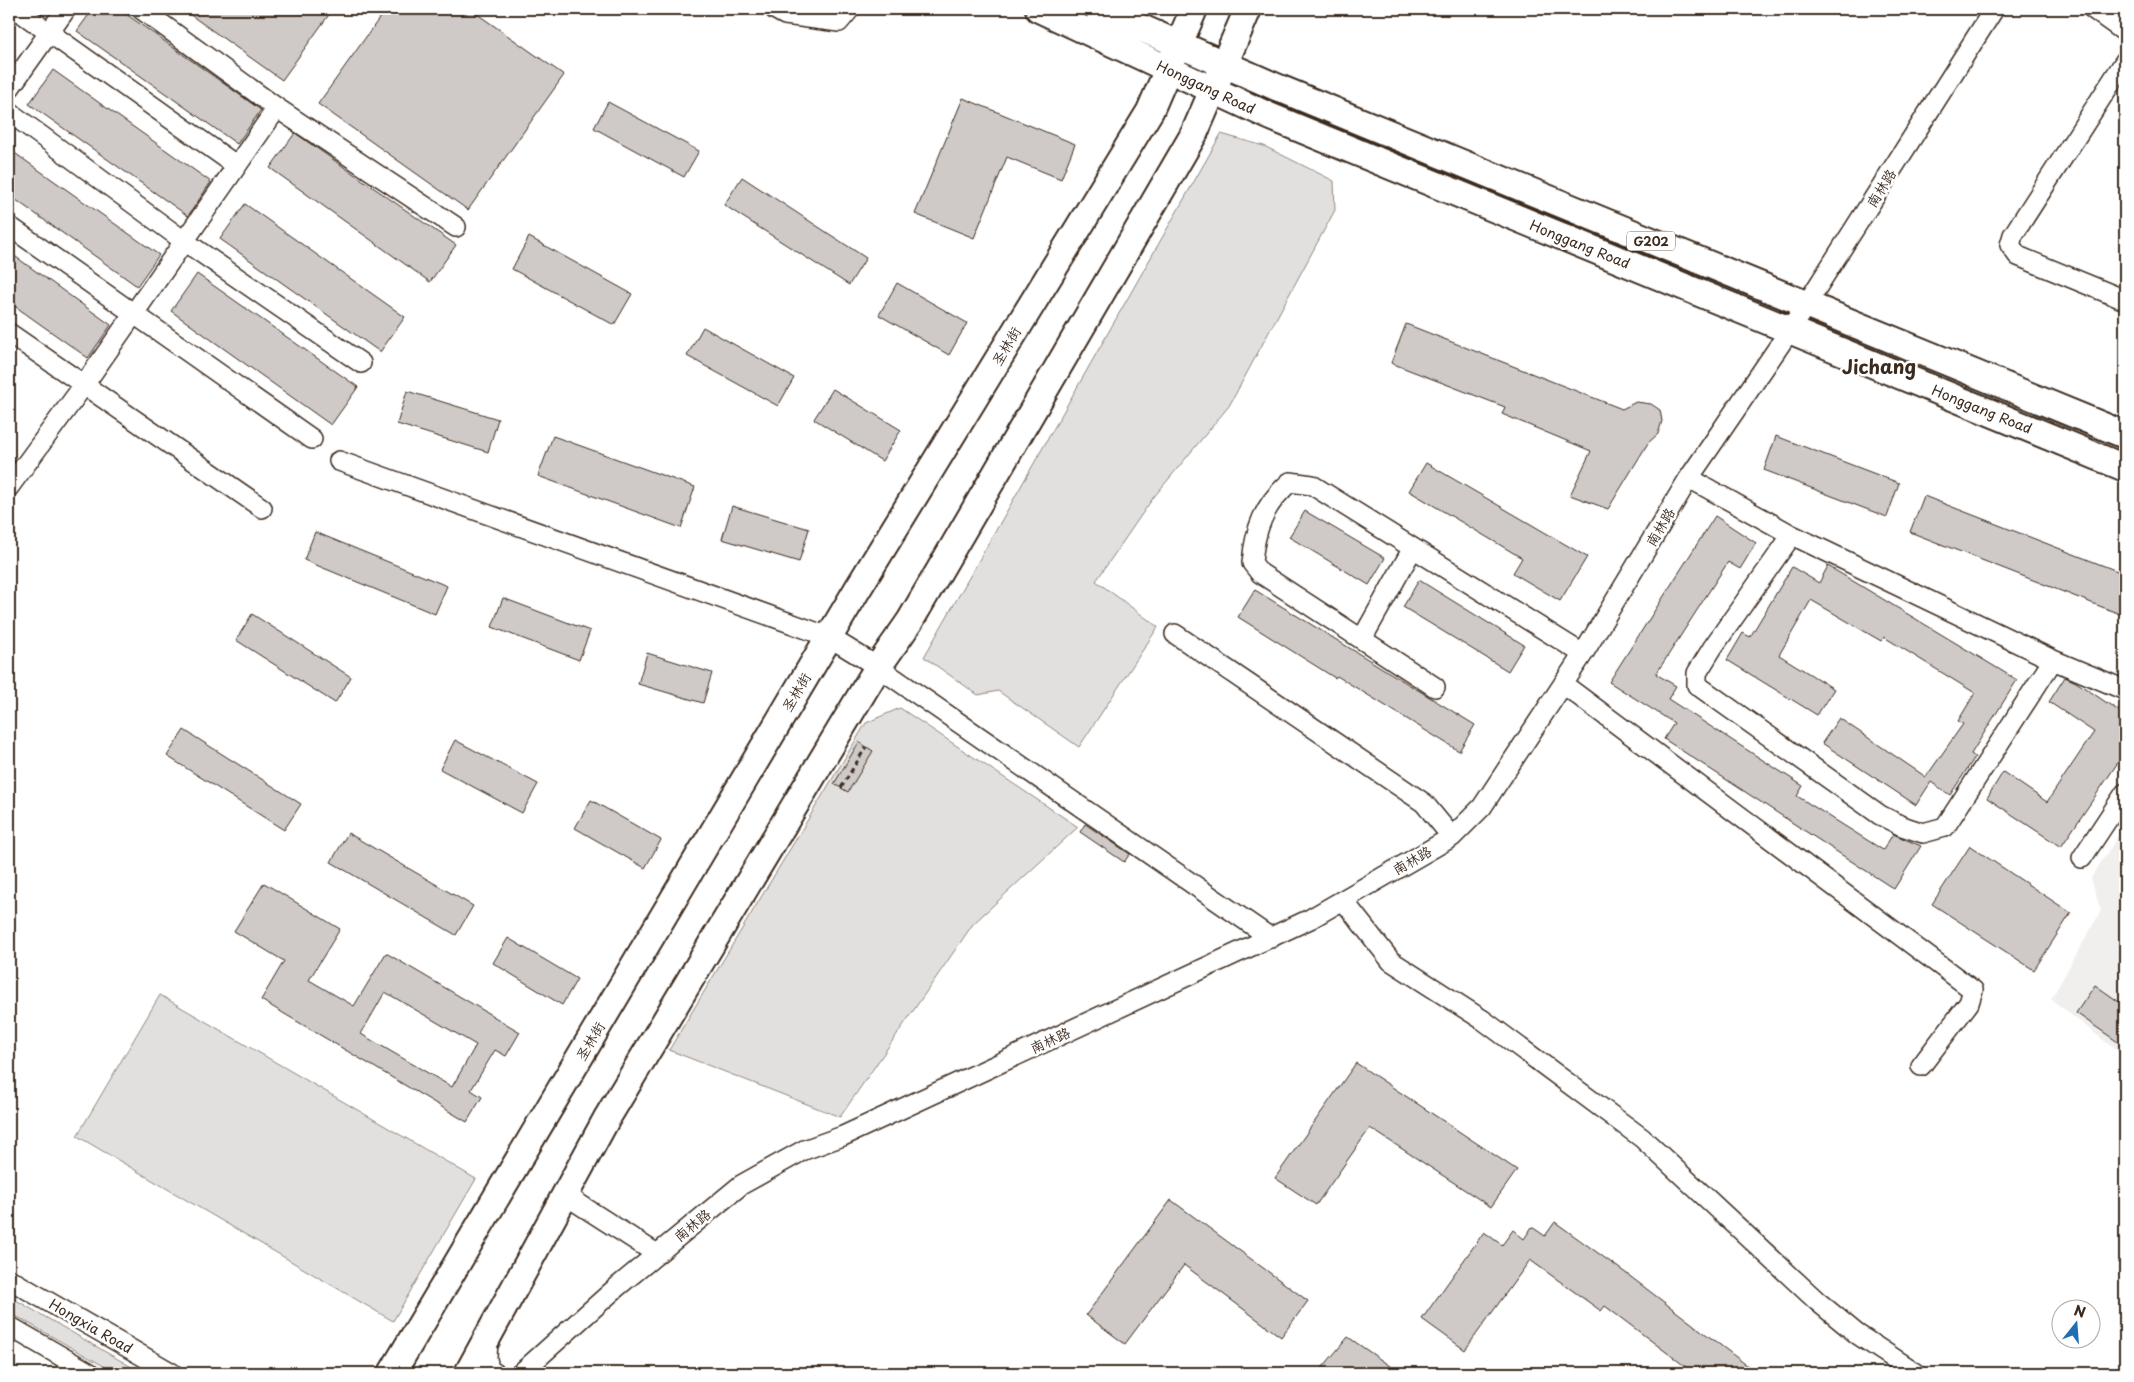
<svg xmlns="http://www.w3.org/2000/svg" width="2134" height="1382" viewBox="0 0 2134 1382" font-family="'Playpen Sans','LXGW WenKai TC',sans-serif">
<rect width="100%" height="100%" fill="#fff"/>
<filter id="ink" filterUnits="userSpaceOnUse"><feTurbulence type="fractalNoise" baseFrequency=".02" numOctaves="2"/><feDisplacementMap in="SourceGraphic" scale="10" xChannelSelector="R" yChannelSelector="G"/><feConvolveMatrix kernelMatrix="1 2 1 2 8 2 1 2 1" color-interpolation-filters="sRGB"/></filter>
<g filter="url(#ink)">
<path fill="#f1efee" d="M 2125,825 L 2125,1057 L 2051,999 L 2101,911 L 2091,878 Z"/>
<path fill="#e2e0de" stroke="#8e857e" d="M 1221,134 L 1264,146 L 1334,181 L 1335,210 L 1229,406 L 1153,498 L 1096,581 L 1158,627 L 1079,747 L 998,691 L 978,695 L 924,657 Z
M 900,708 L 1078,827 L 973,924 L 840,1117 L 669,1050 L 866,723 Z
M 160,995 L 476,1179 L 393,1321 L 77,1136 Z
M 9,1296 L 142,1373 L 116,1373 L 9,1312 Z"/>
<path fill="#cfcac7" stroke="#3b2a1e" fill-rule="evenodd" d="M 93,9 L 119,9 L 261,110 L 237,144 L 77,31 Z
M 182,9 L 333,9 L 282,80 Z
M 386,9 L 470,9 L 564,75 L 468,210 L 318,104 Z
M 53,70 L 211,182 L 188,216 L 29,104 Z
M 963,98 L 1075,144 L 1061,179 L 1007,157 L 974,238 L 915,214 Z
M 608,102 L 699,151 L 684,177 L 594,128 Z
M 295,133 L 456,245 L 430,282 L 270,168 Z
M 9,149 L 159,255 L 137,286 L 9,195 Z
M 742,177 L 866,258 L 849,285 L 724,205 Z
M 245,204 L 405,317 L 380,352 L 220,239 Z
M 529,237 L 632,294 L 614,325 L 512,269 Z
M 9,252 L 111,325 L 88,358 L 9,302 Z
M 197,274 L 358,387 L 331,425 L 171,311 Z
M 897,283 L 967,323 L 949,355 L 879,315 Z
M 1406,324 L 1622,409 L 1636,402 L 1651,404 L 1660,410 L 1662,421 L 1658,434 L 1648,443 L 1608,509 L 1570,495 L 1591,451 L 1502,414 L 1505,407 L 1391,363 Z
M 703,327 L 794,378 L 778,406 L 687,356 Z
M 833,389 L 901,430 L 882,461 L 814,419 Z
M 407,391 L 498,419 L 488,452 L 397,424 Z
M 553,436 L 695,487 L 681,528 L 538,476 Z
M 1776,436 L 1899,483 L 1887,517 L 1764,470 Z
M 1426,463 L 1587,557 L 1560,601 L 1513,573 L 1522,558 L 1409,491 Z
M 1924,496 L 2125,574 L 2125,616 L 1910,532 Z
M 732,506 L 809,529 L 799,562 L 722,539 Z
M 1305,511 L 1385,558 L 1369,585 L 1289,537 Z
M 1715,516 L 1756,543 L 1740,569 L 1728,562 L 1656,674 L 1676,686 L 1668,699 L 1803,786 L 1797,796 L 1883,850 L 1893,834 L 1921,846 L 1894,889 L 1664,739 L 1674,723 L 1609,682 Z
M 315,532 L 447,586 L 435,614 L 304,560 Z
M 1828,566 L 2017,680 L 1971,754 L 1975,757 L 1950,795 L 1931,782 L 1916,805 L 1822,743 L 1839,718 L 1926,777 L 1963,724 L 1958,721 L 1975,693 L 1884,637 L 1881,641 L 1811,600 L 1779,655 L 1834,689 L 1817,715 L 1727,660 L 1743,633 L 1750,637 L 1792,567 L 1819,583 Z
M 1419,580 L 1524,645 L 1508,671 L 1403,607 Z
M 1255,590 L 1475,725 L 1459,751 L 1337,676 L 1335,678 L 1238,617 Z
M 503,598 L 590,631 L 579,660 L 492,627 Z
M 252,614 L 351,677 L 335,703 L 236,640 Z
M 647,653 L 712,673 L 703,703 L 638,684 Z
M 2065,677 L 2076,682 L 2125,715 L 2125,752 L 2061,847 L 1987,798 L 2003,772 L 2047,802 L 2094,732 L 2049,702 Z
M 184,730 L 301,804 L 284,830 L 167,756 Z
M 455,740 L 538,784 L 522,813 L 440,769 Z
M 859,742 L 873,751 L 848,792 L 834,784 Z
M 591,800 L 661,840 L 645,868 L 575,828 Z
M 1085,824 L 1130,854 L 1124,862 L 1080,832 Z
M 348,833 L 473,906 L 456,935 L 331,862 Z
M 1970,846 L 2071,913 L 2034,970 L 1932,904 Z
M 264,883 L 340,929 L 309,980 L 354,1006 L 386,953 L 520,1032 L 506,1056 L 495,1050 L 471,1090 L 482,1097 L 467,1122 L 261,1000 L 284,961 L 234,931 ZM 385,992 L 476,1045 L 452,1087 L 361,1034 Z
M 508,938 L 577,979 L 562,1005 L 493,963 Z
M 2095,985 L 2125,1006 L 2125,1047 L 2076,1013 Z
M 1356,1063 L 1517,1170 L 1491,1207 L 1370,1128 L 1316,1205 L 1275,1178 Z
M 1171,1200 L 1308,1301 L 1281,1337 L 1184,1265 L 1125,1344 L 1086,1315 Z
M 1555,1222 L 1627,1274 L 1757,1373 L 1694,1373 L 1605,1306 L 1601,1311 L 1530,1260 L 1465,1350 L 1422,1319 L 1484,1232 L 1502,1245 L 1513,1230 L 1524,1239 L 1532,1227 L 1545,1236 Z
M 1348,1337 L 1400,1373 L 1318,1373 Z"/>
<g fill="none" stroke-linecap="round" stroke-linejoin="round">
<g stroke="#3b2a1e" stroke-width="22">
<path id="minor" d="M 16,9 L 237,166
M 141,9 L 277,108 L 456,227
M 774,9 L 785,15 L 839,22 L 850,9
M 2093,9 L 2125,32
M 2125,61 L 2013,235 L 2010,245 L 2018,256 L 2125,300
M 9,89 L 66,9
M 9,112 L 184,241 L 361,363
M 9,226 L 312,439
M 9,333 L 262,508
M 339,461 L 829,637 L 878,667 L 1271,938
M 1689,478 L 1792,535 L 2053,660 L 2125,690
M 9,487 L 84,385 L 277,108
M 1792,535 L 1713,647 L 1697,673 L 1697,685 L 1880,815 L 1902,826 L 1923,833 L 1945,827 L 2053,660
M 1175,634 L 1424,803 L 1452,837
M 1362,639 L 1413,548
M 1563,684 L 1973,990 L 1969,1003 L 1921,1066
M 1435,687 L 1260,573 L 1252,563 C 1255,528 1264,505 1290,482 L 1312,485 L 1583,654
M 2082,858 L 2125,793
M 1343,900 L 1391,961 L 1483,1020 L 1642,1138 L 1817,1301 L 1857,1334 L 1916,1373
M 565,1195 L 657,1254
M 9,1279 L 172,1373
M 9,1326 L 90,1373
M 488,1339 L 487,1358 L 489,1370 L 495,1373
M 521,1373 L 617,1287 L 741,1185 L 804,1150 L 843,1136 L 1310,919 L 1452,837 L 1482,807 L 1583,654 L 1689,478 L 1790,330 L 1994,9"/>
</g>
<g stroke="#3b2a1e" stroke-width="30">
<path id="highway" d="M 1039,9 L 1269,116 L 2125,468
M 1098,9 L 1281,89 L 2125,435
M 392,1373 L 857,590 L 1150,111 L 1194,9
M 468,1373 L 607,1118 L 878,667 L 910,621 L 1194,134 L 1248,9"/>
</g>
<path stroke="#3b2a1e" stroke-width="3" stroke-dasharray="5 4" stroke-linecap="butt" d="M 841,788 L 866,747"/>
<use href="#minor" stroke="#fff" stroke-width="19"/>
<use href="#highway" stroke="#fff" stroke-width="26"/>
</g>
</g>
<g text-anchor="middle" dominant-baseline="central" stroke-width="5" stroke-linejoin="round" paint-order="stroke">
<rect fill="#fff" stroke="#766a62" stroke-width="1" x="1627" y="231.5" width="48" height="19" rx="4"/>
<g font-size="12" font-weight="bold" fill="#3b2a1e">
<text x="1651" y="241">G202</text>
</g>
<g font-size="14" fill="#3b2a1e" stroke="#fff">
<text transform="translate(1206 87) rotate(25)">Honggang Road</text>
<text transform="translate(1881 188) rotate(-58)">南林路</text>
<text transform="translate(1580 244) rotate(22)">Honggang Road</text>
<text transform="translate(1006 346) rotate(-59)">圣林街</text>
<text transform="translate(1982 409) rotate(22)">Honggang Road</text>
<text transform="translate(1660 527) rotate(-59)">南林路</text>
<text transform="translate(796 692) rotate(-59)">圣林街</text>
<text transform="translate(1412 860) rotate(-30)">南林路</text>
<text transform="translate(1050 1040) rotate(-25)">南林路</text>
<text transform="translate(590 1041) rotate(-59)">圣林街</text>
<text transform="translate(692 1225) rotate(-39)">南林路</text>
<text transform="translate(91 1326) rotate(30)">Hongxia Road</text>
</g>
<g font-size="19" font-weight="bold" fill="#3b2a1e" stroke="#fff">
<text x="1879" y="366">Jichang</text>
</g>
</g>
<rect width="2134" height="1382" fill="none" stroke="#fff" stroke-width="30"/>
<rect x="15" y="15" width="2104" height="1352" fill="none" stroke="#3b2a1e" stroke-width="2" filter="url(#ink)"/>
<g transform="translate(2076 1324) rotate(17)"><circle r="24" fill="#ffffff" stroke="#b1aaa5"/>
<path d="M0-4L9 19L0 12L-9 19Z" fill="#1f6fb2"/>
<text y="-8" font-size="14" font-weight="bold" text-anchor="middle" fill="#3b2a1e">N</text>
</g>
</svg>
